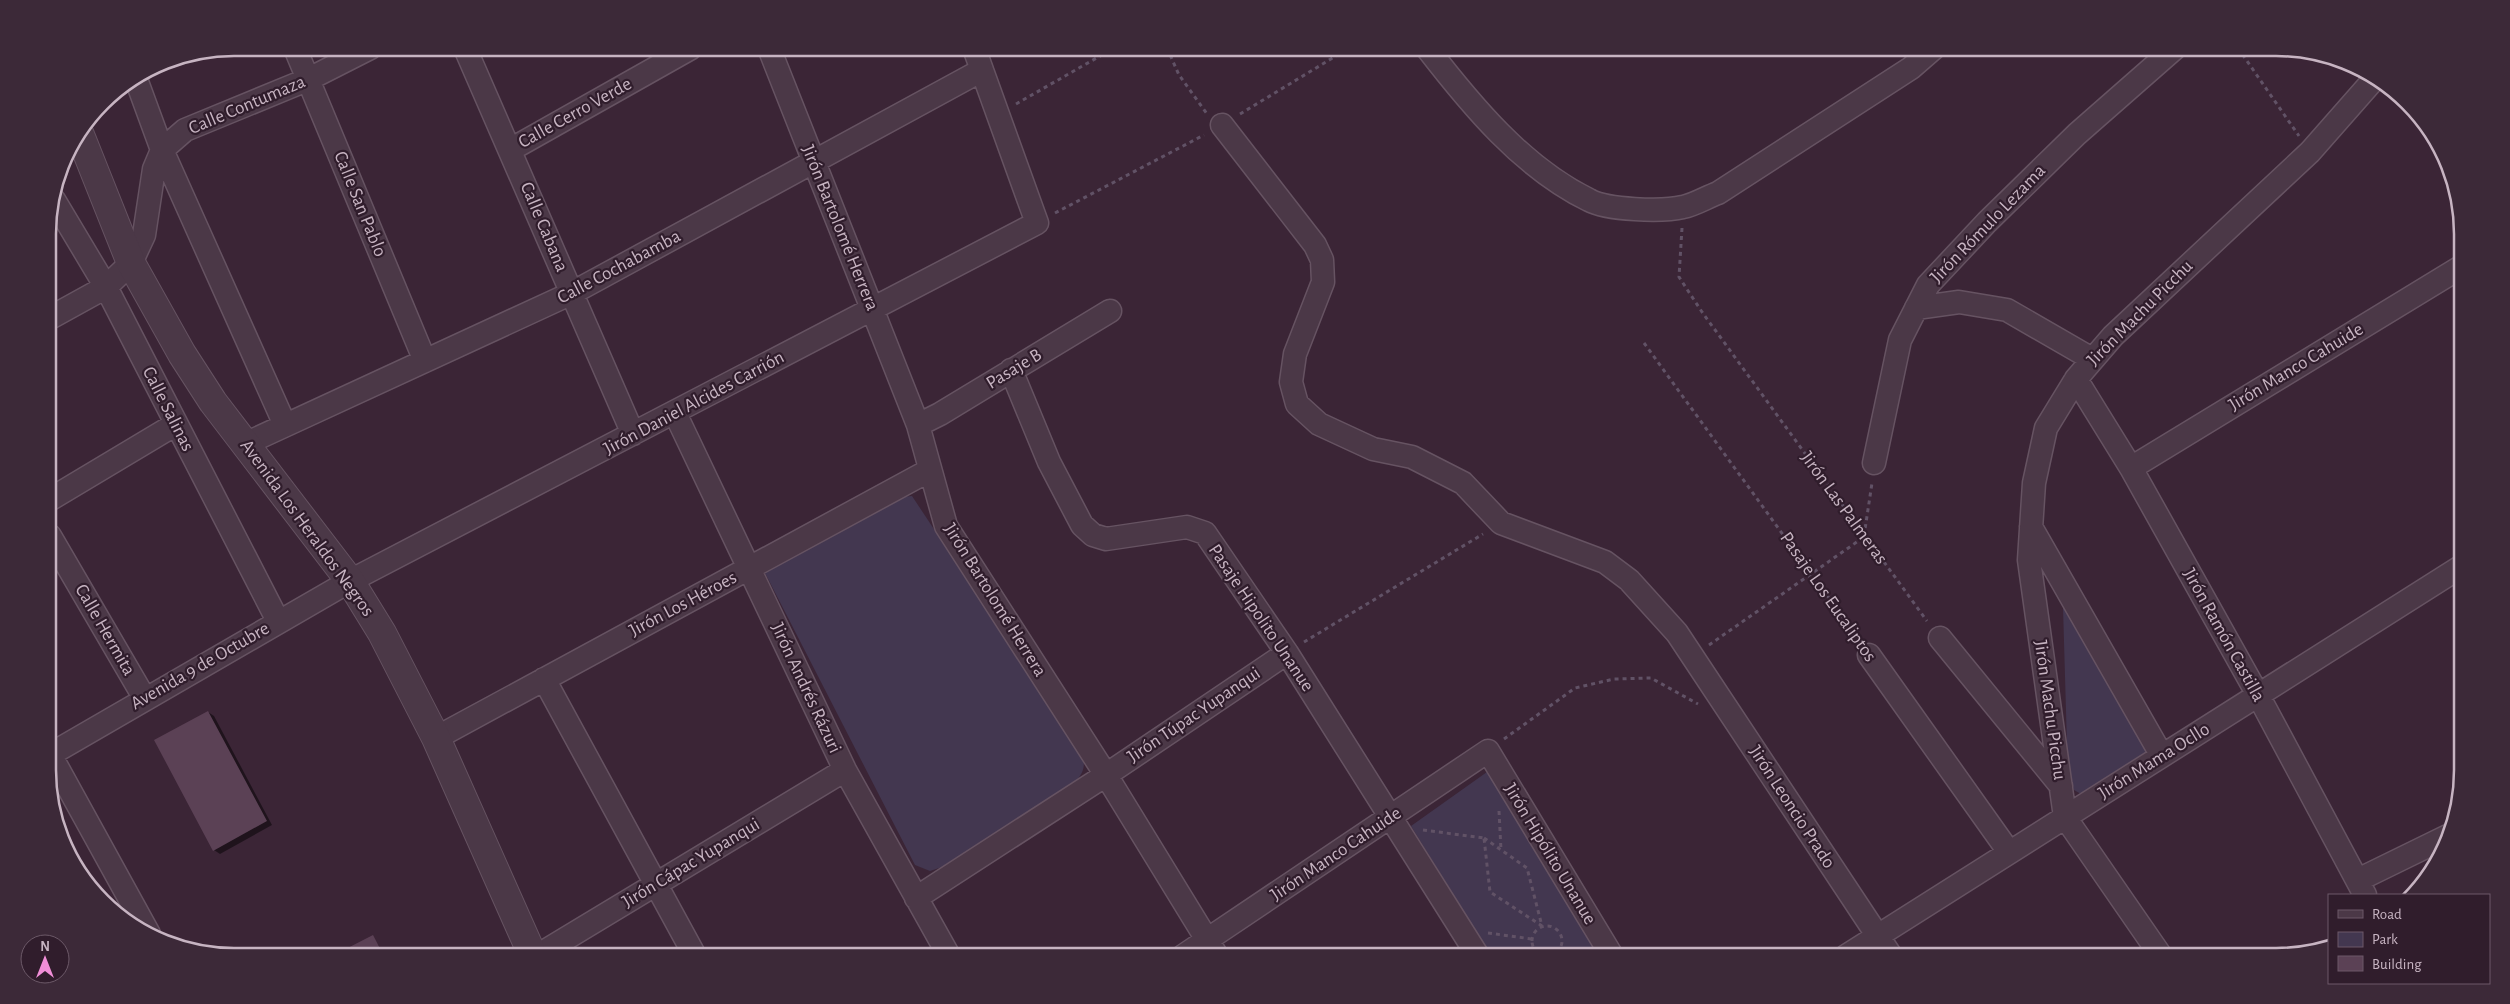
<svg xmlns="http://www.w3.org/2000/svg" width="2510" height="1004" viewBox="0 0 2510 1004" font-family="'Alegreya Sans',sans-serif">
<rect width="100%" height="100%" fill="#3b2536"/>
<path fill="#433750" d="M 310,48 L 333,48 L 314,56 Z
M 912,496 L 1083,754 C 1085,766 1084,772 1076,781 L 942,867 L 930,871 L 915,865 L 765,573 L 766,567 L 901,497 Z
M 2063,607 L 2148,751 L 2081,794 L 2074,790 L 2068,780 Z
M 1487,772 L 1603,956 L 1491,956 L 1411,826 Z"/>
<path fill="#0007" d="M 208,712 L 214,716 L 272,825 L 220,854 L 214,850 Z
M 373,937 L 385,956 L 358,956 L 353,947 Z"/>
<path fill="#5b4155" d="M 208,711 L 267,821 L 213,851 L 154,740 Z
M 373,935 L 384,956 L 332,956 Z"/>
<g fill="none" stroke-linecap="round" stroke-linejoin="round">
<g stroke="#665362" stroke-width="25">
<path id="minor" d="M 295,48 L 425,361
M 465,48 L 633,434
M 769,48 L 918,425 L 946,526 L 1106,775 L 1217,956
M 1427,48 C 1471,105 1523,168 1589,200 C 1607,210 1662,212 1683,207 C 1694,205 1707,197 1718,193 L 1911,68 L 1934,48
M 136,79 L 162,150 L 285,425
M 1222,125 L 1315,245 L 1322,260 L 1323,282 L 1295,354 L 1291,382 L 1297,404 L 1319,424 L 1373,449 L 1412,457 L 1463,483 L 1501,523 L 1605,562 L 1629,580 L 1677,633 L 1891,956
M 510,150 L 691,48
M 54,200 L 106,287 L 278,621
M 1916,308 L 1959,302 L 2007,310 L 2092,359
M 48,319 L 106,287 L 131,263 L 144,235 L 154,169 L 162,150 L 185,130 L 309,79 L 370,48
M 1011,370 L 1049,462 L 1082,525 L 1093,535 L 1106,539 L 1187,527 L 1205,533 L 1287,653 L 1478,956
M 2076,379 L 2131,468 L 2258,695 L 2365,895
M 675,413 L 845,770 L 949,956
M 918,425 L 940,414 L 1110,311
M 245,444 L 572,293 L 982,70
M 1874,463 L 1900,340 L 1928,285 L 1987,222 L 2077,134 L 2175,48
M 2131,468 L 2461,267
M 49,500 L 176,424
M 2031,527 L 2162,756
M 50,536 L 145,699
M 1940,638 L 2061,786
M 1869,655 L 2009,852
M 544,679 L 695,956
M 436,738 L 930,470
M 51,754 L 350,581 L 1037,223 L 974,48
M 51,756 L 149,934
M 2358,880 L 2450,835
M 916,898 L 1106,775 L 1287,653
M 537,956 L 845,770
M 1183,956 L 1488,751 L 1612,956
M 1846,956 L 2462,566
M 2161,956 L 2065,817 L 2029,560 L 2034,483 L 2046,428 L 2076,379 L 2113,336 L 2310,152 L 2376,77"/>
</g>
<g stroke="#665362" stroke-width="30">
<path id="tertiary" d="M 80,135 L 131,263 L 182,354 L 213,402 L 350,581 L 382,633 L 436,738 L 533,956"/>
</g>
<path stroke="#615266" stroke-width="3" stroke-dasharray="4 4" stroke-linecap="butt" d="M 1167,48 L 1179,75 L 1207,114
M 2238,48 L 2299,136
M 1016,104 L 1114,48
M 1240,114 L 1349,48
M 1055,213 L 1204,135
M 1682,228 L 1679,277 L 1702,312 L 1927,621
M 1644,343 L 1858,638
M 1864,536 L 1872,483
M 1304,642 L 1483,534
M 1709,645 L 1864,537
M 1504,739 L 1575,688 L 1614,679 L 1651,678 L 1698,704
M 1499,811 L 1501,850
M 1423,830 L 1484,838
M 1484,838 L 1527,868 L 1542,926 L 1490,892 Z
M1532 941a15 15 0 1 1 30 0a15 15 0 1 1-30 0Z
M 1488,933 L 1532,939"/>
<use href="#minor" stroke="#4b3847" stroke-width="22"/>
<use href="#tertiary" stroke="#4b3847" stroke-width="28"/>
</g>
<g text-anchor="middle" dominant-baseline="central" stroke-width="4.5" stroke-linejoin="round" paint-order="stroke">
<g font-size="19" fill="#c7b4c2" stroke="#301d2c">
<text transform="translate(247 105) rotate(-23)">Calle Contumaza</text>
<text transform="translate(575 113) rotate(-29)">Calle Cerro Verde</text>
<text transform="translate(360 204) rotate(68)">Calle San Pablo</text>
<text transform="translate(1988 224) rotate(-46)">Jirón Rómulo Lezama</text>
<text transform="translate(544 227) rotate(67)">Calle Cabana</text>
<text transform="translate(840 228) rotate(68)">Jirón Bartolomé Herrera</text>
<text transform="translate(619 267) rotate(-28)">Calle Cochabamba</text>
<text transform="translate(2140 313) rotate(-45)">Jirón Machu Picchu</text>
<text transform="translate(2296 367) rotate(-31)">Jirón Manco Cahuide</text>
<text transform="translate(1014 369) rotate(-31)">Pasaje B</text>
<text transform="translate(694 403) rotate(-28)">Jirón Daniel Alcides Carrión</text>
<text transform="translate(168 409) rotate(63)">Calle Salinas</text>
<text transform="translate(1844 508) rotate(54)">Jirón Las Palmeras</text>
<text transform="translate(307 528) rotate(54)">Avenida Los Heraldos Negros</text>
<text transform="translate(1828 597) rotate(55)">Pasaje Los Eucaliptos</text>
<text transform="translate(995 600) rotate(58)">Jirón Bartolomé Herrera</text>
<text transform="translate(683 604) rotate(-28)">Jirón Los Héroes</text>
<text transform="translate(1261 618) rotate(56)">Pasaje Hipolito Unanue</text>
<text transform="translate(105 630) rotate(60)">Calle Hermita</text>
<text transform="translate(2224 635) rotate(61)">Jirón Ramón Castilla</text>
<text transform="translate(200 666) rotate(-30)">Avenida 9 de Octubre</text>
<text transform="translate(806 688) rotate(65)">Jirón Andrés Rázuri</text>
<text transform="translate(2050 710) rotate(82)">Jirón Machu Picchu</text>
<text transform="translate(1194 715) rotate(-34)">Jirón Túpac Yupanqui</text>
<text transform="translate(2154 761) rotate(-32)">Jirón Mama Ocllo</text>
<text transform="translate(1792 807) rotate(57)">Jirón Leoncio Prado</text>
<text transform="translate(1336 854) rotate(-34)">Jirón Manco Cahuide</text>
<text transform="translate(1550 854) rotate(59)">Jirón Hipólito Unanue</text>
<text transform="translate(691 863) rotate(-31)">Jirón Cápac Yupanqui</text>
</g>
</g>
<path d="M0 0H2510V1004H0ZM234 56H2276A178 178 0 0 1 2454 234V770A178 178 0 0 1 2276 948H234A178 178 0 0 1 56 770V234A178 178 0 0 1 234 56Z" fill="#3c2938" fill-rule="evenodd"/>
<path fill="none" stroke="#c7b4c2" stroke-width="2.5" d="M234 56H2276A178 178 0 0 1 2454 234V770A178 178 0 0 1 2276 948H234A178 178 0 0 1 56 770V234A178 178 0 0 1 234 56Z"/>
<rect x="2328" y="894" width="162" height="90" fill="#301d2c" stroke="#6c5968"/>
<rect x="2338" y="910" width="25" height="8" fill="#4b3847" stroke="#6c5968"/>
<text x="2372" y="919" font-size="15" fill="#c7b4c2">Road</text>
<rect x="2338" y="932" width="25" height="15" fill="#433750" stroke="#6c5968"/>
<text x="2372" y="944" font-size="15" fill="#c7b4c2">Park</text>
<rect x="2338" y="956" width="25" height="15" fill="#5b4155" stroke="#6c5968"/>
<text x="2372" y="969" font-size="15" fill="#c7b4c2">Building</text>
<g transform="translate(45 959)"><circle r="24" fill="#301d2c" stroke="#6c5968"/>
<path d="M0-4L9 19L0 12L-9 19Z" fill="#f18ed8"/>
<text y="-8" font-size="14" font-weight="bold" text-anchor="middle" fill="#c7b4c2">N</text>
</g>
</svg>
